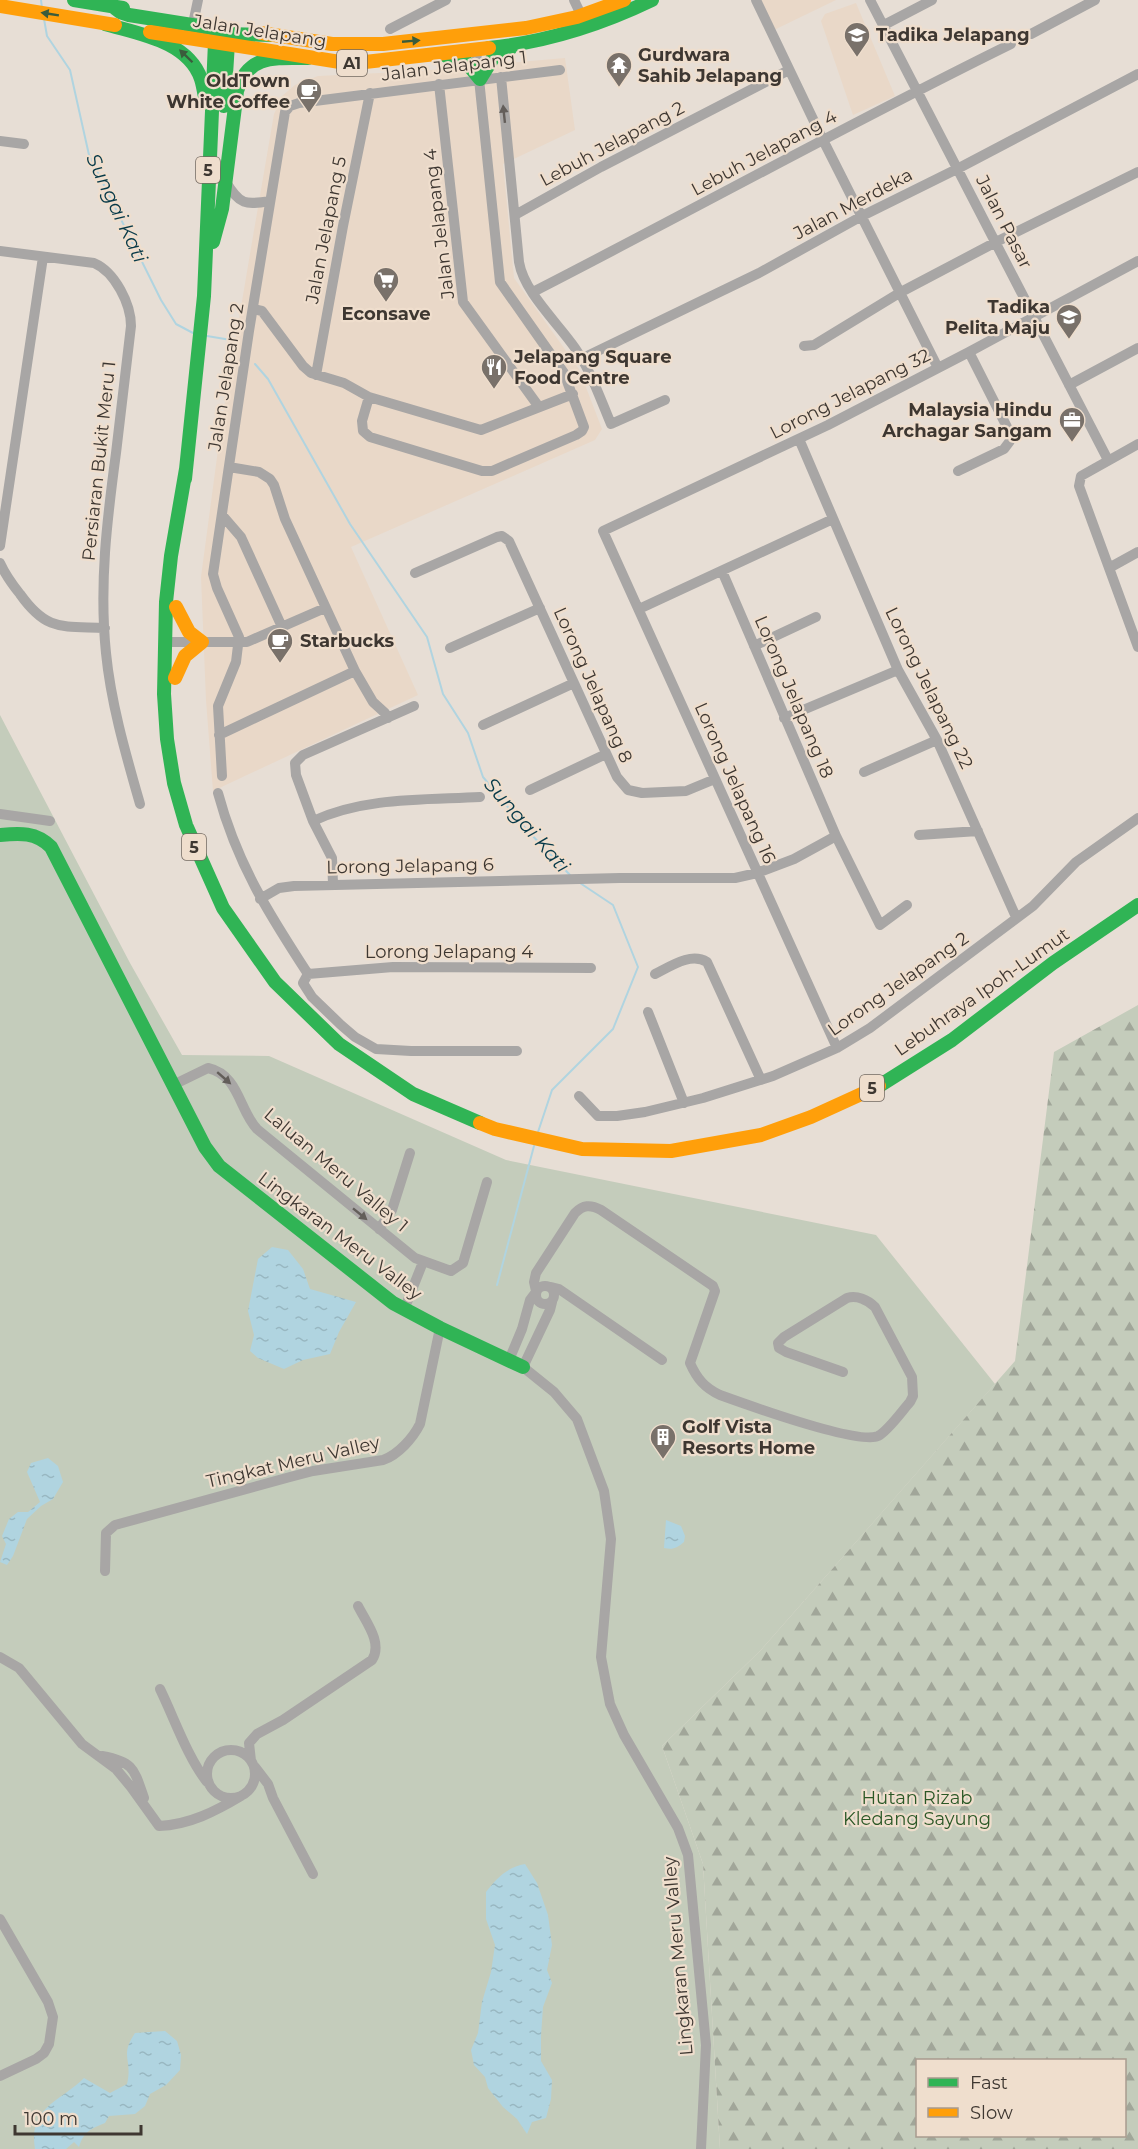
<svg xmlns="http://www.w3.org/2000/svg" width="1138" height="2149" viewBox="0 0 1138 2149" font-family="Montserrat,sans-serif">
<defs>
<pattern id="forest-firs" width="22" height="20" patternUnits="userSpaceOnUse" patternTransform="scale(1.5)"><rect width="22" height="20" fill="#c4ccbb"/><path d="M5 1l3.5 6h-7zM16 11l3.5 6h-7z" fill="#a1a699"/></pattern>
<pattern id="water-ripples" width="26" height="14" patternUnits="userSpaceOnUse" patternTransform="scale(1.5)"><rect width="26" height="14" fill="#b0d4e0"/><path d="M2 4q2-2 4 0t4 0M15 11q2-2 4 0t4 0" fill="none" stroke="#98b7c1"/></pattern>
</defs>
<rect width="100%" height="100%" fill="#e7ded5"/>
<path fill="#e9d8c8" d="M 761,0 L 836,0 L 774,30 Z
M 856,3 L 895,96 L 853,115 L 821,21 L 825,14 Z
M 565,58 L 575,130 L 503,164 L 514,278 L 579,369 L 602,429 L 595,440 L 351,547 L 418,695 L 213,791 L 206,700 L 201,577 L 222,420 L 251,248 L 274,114 L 282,96 L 295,85 L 318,76 L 420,71 Z"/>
<path fill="#c4ccbb" d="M 0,715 L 130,963 L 182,1055 L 269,1056 L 506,1160 L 876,1235 L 995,1384 L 761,1650 L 662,1746 L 703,1864 L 720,2149 L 0,2149 Z"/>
<path fill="url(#forest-firs)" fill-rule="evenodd" d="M 1138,1005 L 1138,2149 L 720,2149 L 703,1864 L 662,1746 L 761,1650 L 1015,1361 L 1054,1052 ZM 1124,2060 L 1124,2136 L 918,2136 L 918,2060 Z"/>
<path fill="url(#water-ripples)" d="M 272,1247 L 288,1250 L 303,1269 L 310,1289 L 356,1302 L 339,1332 L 330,1354 L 303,1360 L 284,1369 L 258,1358 L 250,1351 L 254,1335 L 248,1311 L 258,1259 Z
M 48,1458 L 58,1466 L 63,1482 L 53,1499 L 41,1506 L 27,1519 L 13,1556 L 7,1565 L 0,1562 L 6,1544 L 2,1536 L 9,1519 L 18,1512 L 28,1512 L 40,1502 L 27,1472 L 31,1463 Z
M 666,1520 L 681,1526 L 685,1536 L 684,1542 C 677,1548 673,1550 664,1548 Z
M 525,1864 L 537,1883 L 548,1915 L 552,1945 L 547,1970 L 552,1983 L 543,2007 L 541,2036 L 541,2061 L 552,2080 L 551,2099 L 546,2118 L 532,2122 L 527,2134 L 517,2119 L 503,2107 L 488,2088 L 485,2077 L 474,2065 L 471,2050 L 478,2033 L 482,2002 L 491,1972 L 495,1945 L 486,1919 L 486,1892 C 496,1879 507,1867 525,1864 Z
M 165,2031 L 177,2041 L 181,2055 L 180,2070 L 166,2085 L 150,2094 L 145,2106 L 135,2114 L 109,2116 L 105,2123 C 91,2129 84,2131 79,2147 L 74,2142 L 66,2149 L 35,2149 C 28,2107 60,2102 84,2078 L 110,2093 L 127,2084 C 133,2059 119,2057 135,2033 Z"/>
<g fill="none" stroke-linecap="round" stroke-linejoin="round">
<path stroke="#b0d4e0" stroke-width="2" d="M 41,0 L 42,8
M 44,19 L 47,36 L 70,70 L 89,155 L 161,300 L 176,324 L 193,333
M 207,336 L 231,340
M 255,364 L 268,379 L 350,524 L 427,637 L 443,694 L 468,733 L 483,777 L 526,829 L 571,876
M 538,1132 L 552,1090 L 613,1029 L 638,967 L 613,905 L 580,883
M 497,1285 L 534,1146"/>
<path stroke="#a8a6a5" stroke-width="10" d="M 574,0 L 584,21
M 756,0 L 823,140 L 938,368
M 870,0 L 1108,460
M 194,19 L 198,0
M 884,25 L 932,0
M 390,29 L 446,0
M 1031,34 L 1095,0
M 501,77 L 519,262 C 524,292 557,322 575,348 C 591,371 600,398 611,424 L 665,400
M 439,84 L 463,302 L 539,407
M 0,141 L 24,144
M 226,182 C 240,205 245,205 270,201
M 515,215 L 601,167 L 789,70
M 0,251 L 94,263 C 115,272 131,304 131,326 C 126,368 121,411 116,453 C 107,520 99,585 106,653 C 111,704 126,755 140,804
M 533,292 C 693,210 850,123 1011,44
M 253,309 L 262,311 L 303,366 L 311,373 L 344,383 L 369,397 L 481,430 L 573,394
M 804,346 L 814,345 L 901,292 L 996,242 L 1138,172
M 581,359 L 759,273 L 862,216 L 959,168 L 1138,74
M 316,375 L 343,226 L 370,93
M 1069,385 L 1138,348
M 369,397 L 362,421 L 363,431 L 370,437 L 482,471 L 492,471 L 576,435 L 582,431 L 584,427 L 564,373 L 500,282 L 476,50
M 799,439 L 898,670 L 937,740 L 1016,917
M 1138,444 L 1081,476 L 1079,486 L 1138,647
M 229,467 L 259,472 L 270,479 L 274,485 L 285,519 L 355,671 L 373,702 L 385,713 L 388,718
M 958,471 L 1004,449 L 1010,441 L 1009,431 L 969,352
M 222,515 L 241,537 L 282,627
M 0,546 L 43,257
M 0,563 C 5,574 12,584 20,594 C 47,632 62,626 105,628
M 1109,568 L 1138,552
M 415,573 L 497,537 L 502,536 L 509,541 L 617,777 L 628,790 L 642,793 L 686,791 L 715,779
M 639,609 L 833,519
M 164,642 L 247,642 L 325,608
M 754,646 L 816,617
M 450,648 L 540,608
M 784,718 L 898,670
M 483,725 L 574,683
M 219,735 L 355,671
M 864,772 L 937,740
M 222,776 L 218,706 L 236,662 L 239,637 L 217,588 L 213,574 L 249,331 L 285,112 L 290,106 L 299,103 L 560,70
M 530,790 L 606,754
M 218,793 C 237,864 269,914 308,974
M 0,814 L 50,821
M 313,821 C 364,797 425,800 480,797
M 919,835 L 978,831
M 836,836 L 880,925 L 907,905
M 333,884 L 332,858 L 313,821 L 296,775 L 295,763 L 303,755 L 414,706
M 260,899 L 279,888 L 294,886 L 620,878 L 735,878 L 757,873 L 794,859 L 836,836 L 722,571
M 308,974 L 393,967 L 591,968
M 308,974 L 303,983 L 312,997 L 341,1025 L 355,1037 L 376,1049 L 411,1051 L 517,1051
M 655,974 C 671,966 691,952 707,962 L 761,1080
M 648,1012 L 684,1103
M 837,1048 L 603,531 L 828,425 L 969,352 L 1138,261
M 173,1085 L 208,1068 C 239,1075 239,1110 257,1129 L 415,1258 L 451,1271 L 463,1263 L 487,1182
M 579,1096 L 598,1116 L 617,1116 L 645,1112 L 703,1098 L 773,1076 L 837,1048 L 870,1028 L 1033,906 L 1076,862 L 1138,818
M 379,1229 L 392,1210 L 410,1153
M536 1295a9 9 0 1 1 18 0a9 9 0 1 1-18 0Z
M 551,1287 L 559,1289 L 662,1360
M 536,1291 L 534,1282 L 536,1273 L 575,1213 C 583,1205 590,1204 601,1210 L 713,1286 L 715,1291 L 690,1363 C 697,1379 705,1388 720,1395 C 745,1404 858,1445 878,1436 C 888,1431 902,1411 910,1402 L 913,1396 L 912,1377 L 875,1307 C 868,1300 857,1295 847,1298 L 784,1337 L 778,1343 L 779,1348 L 786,1352 L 843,1372
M 552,1302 L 550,1310 L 523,1367 L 554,1392 L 577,1419 L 604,1491 L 611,1539 L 601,1657 L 610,1704 L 624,1735 L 678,1828 L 688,1855 L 706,2045 L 701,2149
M 404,1310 L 423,1262
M 509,1360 L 522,1329 L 530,1300 L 536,1292
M 105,1571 L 106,1533 L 115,1525 L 290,1477 L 313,1471 L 383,1460 C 398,1455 413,1438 420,1424 L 440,1328
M 0,1657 L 19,1668 L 82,1744 L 116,1769 L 131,1787 L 159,1826 C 189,1825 216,1811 241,1796
M 160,1689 C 175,1720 187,1756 207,1782
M207 1774a24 24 0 1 1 48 0a24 24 0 1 1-48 0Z
M 102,1756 C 134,1762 134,1769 144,1798
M 251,1761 L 249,1743 L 257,1734 L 283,1720 L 372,1660 C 383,1643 366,1622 358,1606
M 255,1767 L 268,1784 L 273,1798 L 313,1874
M 0,1919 L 48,2002 L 53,2017 L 49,2044 L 44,2053 L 36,2059 L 0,2076"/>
<path stroke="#30b455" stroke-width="14" d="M 74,0 L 123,8
M 112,6 L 120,12 L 129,15 L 211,28 L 226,37 L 228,43 L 224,106
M 105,24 C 139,34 188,41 201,79 C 203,85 204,92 205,98
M 489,48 C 547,42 600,25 652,0
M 446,56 L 466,62 L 480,79 L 493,58 L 510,49
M 213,242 L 222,209 L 237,91 C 248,54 275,58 308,58
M 186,469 L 171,556 L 166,602 L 164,694 L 167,739 L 174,783 L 186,825 L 223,908 L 275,982 L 339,1044 L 413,1094 L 480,1123
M 185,479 L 204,296 L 215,42 L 226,34 L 272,35
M 0,835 C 20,833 36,832 51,847 L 205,1147 L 219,1166 L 393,1303 L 440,1328 L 523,1367
M 879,1086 L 952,1040 L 1053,963 L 1138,905"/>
<path stroke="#ff9f0a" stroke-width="14" d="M 0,6 L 115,25
M 150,32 L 340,62 L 365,62 L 489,48
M 261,33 L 332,44 L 383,44 L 526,28 L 577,17 L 624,0
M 175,678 L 185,656 L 202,642 L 189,632 L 176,607
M 480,1123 L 495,1129 L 582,1149 L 671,1151 L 761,1135 L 811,1117 L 879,1086"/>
</g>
<defs><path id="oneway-solid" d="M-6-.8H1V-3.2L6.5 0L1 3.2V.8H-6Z" transform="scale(1.5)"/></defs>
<g fill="#3a5c3c">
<use href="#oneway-solid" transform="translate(50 14) rotate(-171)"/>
<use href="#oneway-solid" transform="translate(411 41) rotate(-5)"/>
<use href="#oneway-solid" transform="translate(186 56) rotate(-136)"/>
</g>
<g fill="#635e5a">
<use href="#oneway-solid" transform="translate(504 114) rotate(-96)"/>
<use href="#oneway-solid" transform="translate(224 1078) rotate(41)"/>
<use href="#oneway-solid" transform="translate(360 1214) rotate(39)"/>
</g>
<defs>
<g id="school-pin" transform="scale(1.35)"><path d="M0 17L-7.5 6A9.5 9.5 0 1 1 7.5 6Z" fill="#79716a" stroke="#efdecd"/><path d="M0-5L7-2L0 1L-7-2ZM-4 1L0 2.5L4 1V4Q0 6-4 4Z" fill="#fff"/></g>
<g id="temple-pin" transform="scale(1.35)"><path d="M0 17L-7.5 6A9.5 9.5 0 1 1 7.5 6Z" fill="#79716a" stroke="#efdecd"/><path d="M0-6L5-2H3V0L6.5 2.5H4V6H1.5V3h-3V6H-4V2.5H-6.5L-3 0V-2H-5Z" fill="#fff"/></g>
<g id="cafe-pin" transform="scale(1.35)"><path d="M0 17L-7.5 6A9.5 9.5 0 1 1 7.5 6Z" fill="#79716a" stroke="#efdecd"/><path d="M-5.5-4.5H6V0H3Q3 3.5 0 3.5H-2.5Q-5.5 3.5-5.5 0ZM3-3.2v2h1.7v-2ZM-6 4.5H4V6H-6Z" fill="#fff"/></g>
<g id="supermarket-pin" transform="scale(1.35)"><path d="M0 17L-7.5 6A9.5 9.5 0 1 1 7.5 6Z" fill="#79716a" stroke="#efdecd"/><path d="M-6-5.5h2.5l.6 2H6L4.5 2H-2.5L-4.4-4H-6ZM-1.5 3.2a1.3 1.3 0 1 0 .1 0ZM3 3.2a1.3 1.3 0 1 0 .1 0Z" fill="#fff"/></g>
<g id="restaurant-pin" transform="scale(1.35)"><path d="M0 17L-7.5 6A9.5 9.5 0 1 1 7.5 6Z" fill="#79716a" stroke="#efdecd"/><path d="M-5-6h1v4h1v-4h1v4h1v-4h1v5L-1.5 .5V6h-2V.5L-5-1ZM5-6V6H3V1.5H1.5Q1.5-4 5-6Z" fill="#fff"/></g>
<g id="office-pin" transform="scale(1.35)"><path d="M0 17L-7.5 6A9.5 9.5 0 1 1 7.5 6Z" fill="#79716a" stroke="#efdecd"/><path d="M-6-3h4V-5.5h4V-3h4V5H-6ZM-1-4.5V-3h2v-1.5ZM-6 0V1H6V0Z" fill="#fff"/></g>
<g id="building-pin" transform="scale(1.35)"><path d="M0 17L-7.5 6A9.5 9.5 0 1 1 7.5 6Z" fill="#79716a" stroke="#efdecd"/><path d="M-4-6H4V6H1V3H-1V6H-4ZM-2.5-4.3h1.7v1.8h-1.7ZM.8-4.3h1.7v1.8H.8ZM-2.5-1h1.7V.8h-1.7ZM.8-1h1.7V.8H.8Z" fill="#fff"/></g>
</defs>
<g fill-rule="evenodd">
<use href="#school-pin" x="857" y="35"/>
<use href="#temple-pin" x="619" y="65"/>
<use href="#cafe-pin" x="309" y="91"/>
<use href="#supermarket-pin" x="386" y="280"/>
<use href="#school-pin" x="1069" y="317"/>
<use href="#restaurant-pin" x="494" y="367"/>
<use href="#office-pin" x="1072" y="420"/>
<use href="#cafe-pin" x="280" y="641"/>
<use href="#building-pin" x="663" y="1437"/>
</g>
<g text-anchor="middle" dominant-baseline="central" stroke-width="4.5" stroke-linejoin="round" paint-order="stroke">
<g fill="#efdecd" stroke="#736960" stroke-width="1.5">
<rect x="337" y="50" width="30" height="26" rx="4.5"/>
<rect x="196" y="157" width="24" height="26" rx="4.5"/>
<rect x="182" y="834" width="24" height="26" rx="4.5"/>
<rect x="860" y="1075" width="24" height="26" rx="4.5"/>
</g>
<g font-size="16" font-weight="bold" fill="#3e3731">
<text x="352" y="63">A1</text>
<text x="208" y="170">5</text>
<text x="194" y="847">5</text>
<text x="872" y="1088">5</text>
</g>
<g font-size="18" fill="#3e3731" stroke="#efdecd">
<text transform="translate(260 31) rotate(9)">Jalan Jelapang</text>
<text transform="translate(454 66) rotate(-7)">Jalan Jelapang 1</text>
<text transform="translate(612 144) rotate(-28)">Lebuh Jelapang 2</text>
<text transform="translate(764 153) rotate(-28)">Lebuh Jelapang 4</text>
<text transform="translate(853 204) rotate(-28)">Jalan Merdeka</text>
<text transform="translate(1004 222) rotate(63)">Jalan Pasar</text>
<text transform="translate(439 224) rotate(-97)">Jalan Jelapang 4</text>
<text transform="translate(326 230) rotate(-79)">Jalan Jelapang 5</text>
<text transform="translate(226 377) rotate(-81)">Jalan Jelapang 2</text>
<text transform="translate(850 394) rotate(-27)">Lorong Jelapang 32</text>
<text transform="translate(99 461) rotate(-84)">Persiaran Bukit Meru 1</text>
<text transform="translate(593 685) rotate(66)">Lorong Jelapang 8</text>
<text transform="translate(929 688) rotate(64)">Lorong Jelapang 22</text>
<text transform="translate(794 697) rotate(67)">Lorong Jelapang 18</text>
<text transform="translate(735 783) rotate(66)">Lorong Jelapang 16</text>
<text transform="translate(410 866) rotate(-1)">Lorong Jelapang 6</text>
<text x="449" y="952">Lorong Jelapang 4</text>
<text transform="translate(898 984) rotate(-35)">Lorong Jelapang 2</text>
<text transform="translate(982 992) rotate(-35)">Lebuhraya Ipoh-Lumut</text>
<text transform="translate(336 1170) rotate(40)">Laluan Meru Valley 1</text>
<text transform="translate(340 1236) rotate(37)">Lingkaran Meru Valley</text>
<text transform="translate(293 1462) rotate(-13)">Tingkat Meru Valley</text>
<text transform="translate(678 1956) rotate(-95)">Lingkaran Meru Valley</text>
</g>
<g font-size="18" font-weight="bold" fill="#3e3731" stroke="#efdecd" text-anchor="start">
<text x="876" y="35">Tadika Jelapang</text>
<text x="638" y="55">Gurdwara<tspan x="638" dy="21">Sahib Jelapang</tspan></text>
<text x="290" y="81" text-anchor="end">OldTown<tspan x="290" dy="21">White Coffee</tspan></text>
<text x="1050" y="307" text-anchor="end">Tadika<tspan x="1050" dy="21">Pelita Maju</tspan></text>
<text x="386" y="314" text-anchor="middle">Econsave</text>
<text x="514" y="357">Jelapang Square<tspan x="514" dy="21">Food Centre</tspan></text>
<text x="1052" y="410" text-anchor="end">Malaysia Hindu<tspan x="1052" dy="21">Archagar Sangam</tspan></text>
<text x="300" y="641">Starbucks</text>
<text x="682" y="1427">Golf Vista<tspan x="682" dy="21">Resorts Home</tspan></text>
</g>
<g font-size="18" fill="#2b5826" stroke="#efdecd">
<text x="917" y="1798">Hutan Rizab<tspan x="917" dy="21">Kledang Sayung</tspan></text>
</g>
<g font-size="20" font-style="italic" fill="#063948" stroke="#efdecd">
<text transform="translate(117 208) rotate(65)">Sungai Kati</text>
<text transform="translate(527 825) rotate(49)">Sungai Kati</text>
</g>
</g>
<rect x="916" y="2059" width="210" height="78" fill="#efdecd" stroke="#a89b8f" stroke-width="1.5"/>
<rect x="928" y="2078" width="30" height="9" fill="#30b455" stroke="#a89b8f" stroke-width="1.5"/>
<text x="970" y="2089" font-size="18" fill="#3e3731">Fast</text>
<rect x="928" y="2108" width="30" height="9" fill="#ff9f0a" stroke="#a89b8f" stroke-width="1.5"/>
<text x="970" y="2119" font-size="18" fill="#3e3731">Slow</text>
<path d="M15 2125v9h126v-9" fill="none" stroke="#3e3731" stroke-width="3"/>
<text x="24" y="2125" font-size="18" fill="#3e3731" stroke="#efdecd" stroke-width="4.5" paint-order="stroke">100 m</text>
</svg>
